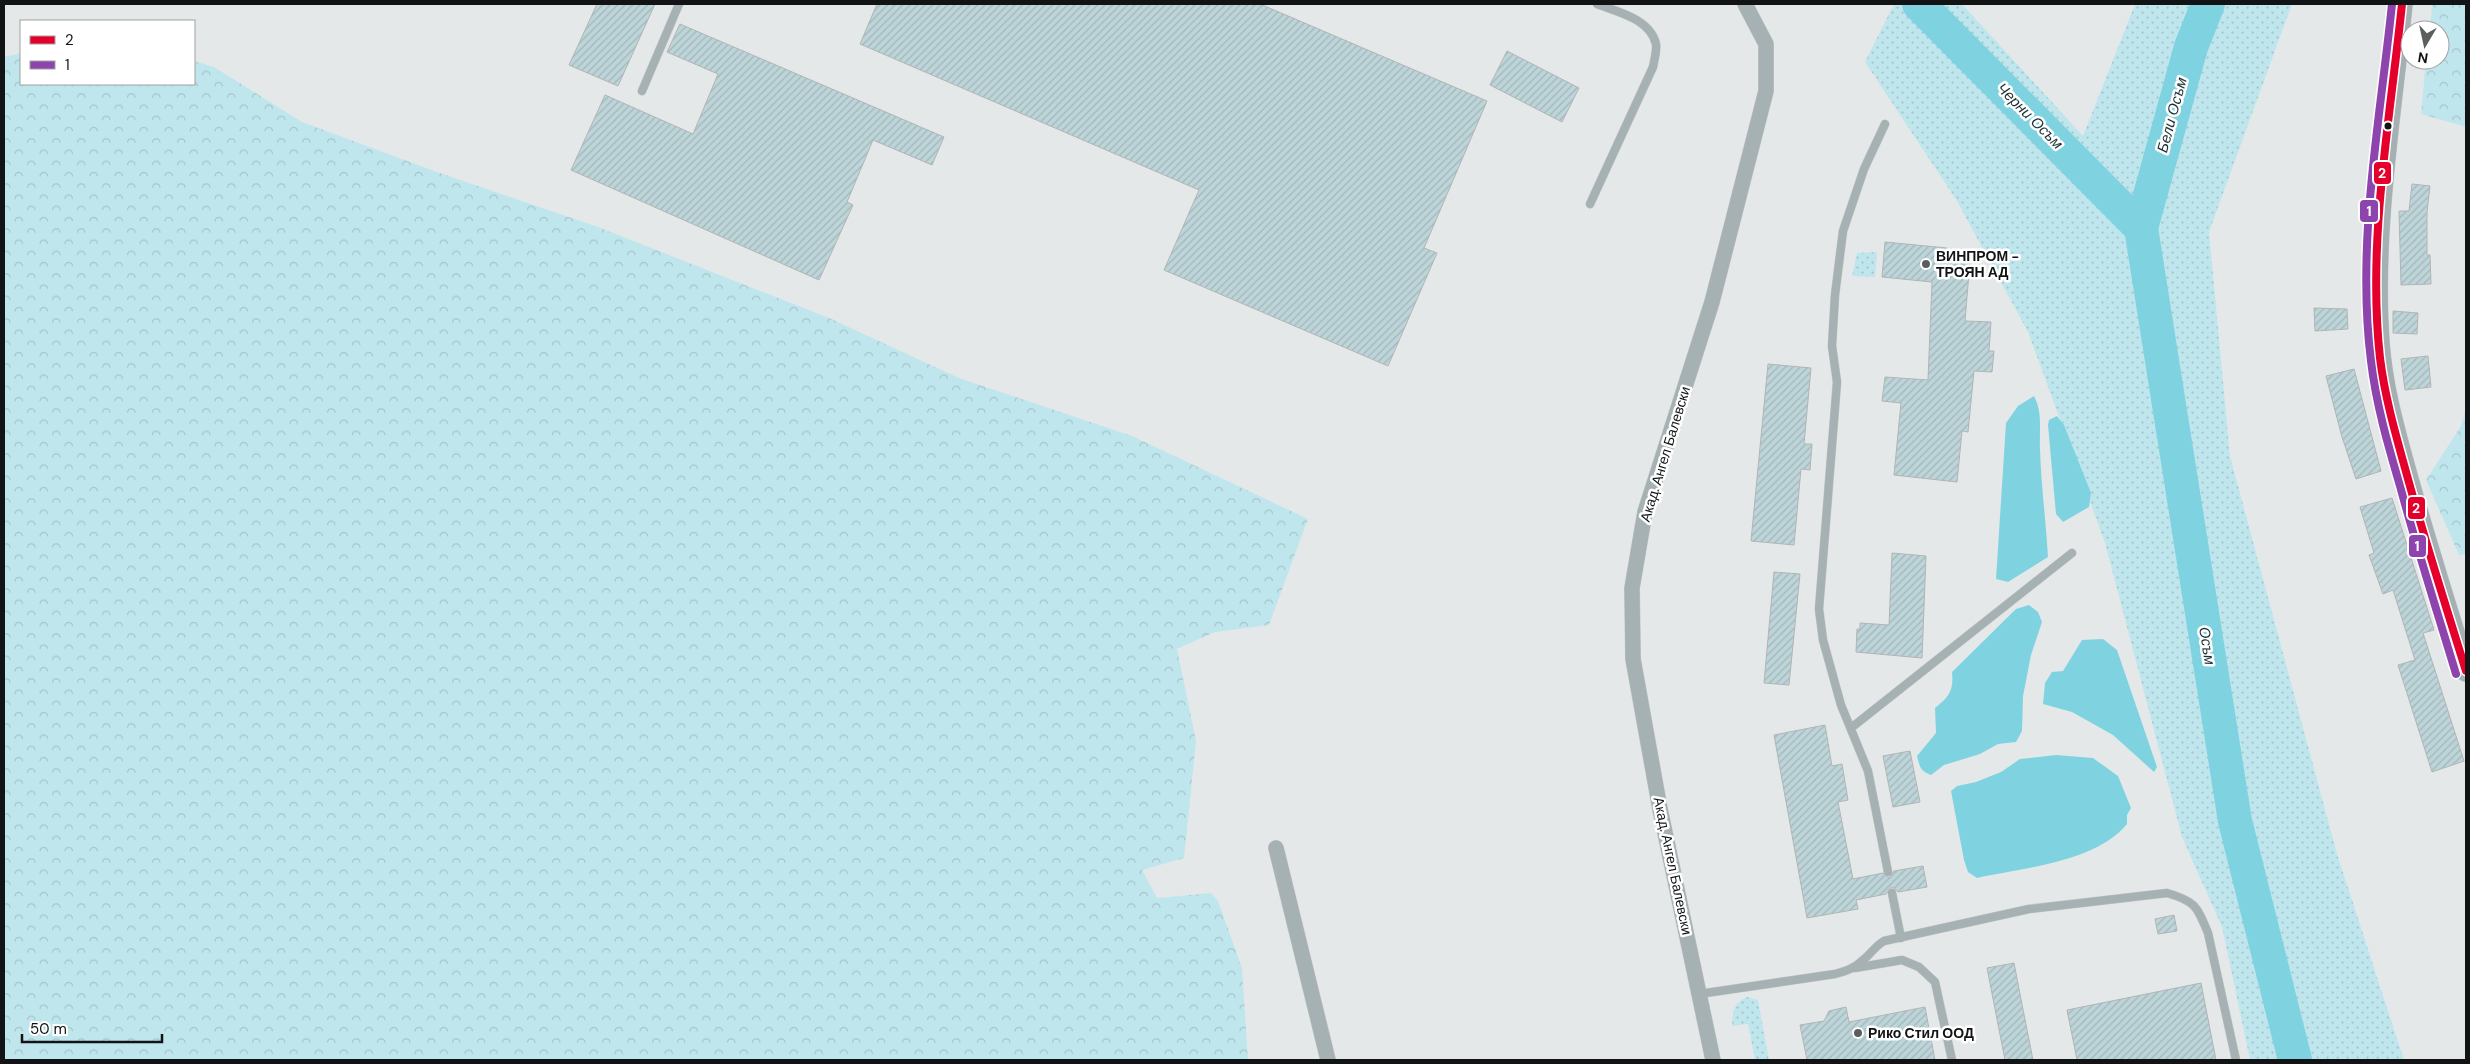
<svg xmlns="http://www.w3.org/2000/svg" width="2470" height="1064" viewBox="0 0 2470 1064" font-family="'DM Sans',sans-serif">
<defs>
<pattern id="grass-dots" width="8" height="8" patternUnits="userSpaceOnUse" patternTransform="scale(1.25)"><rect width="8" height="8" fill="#c0e6ed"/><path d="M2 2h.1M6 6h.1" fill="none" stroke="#a4c4ca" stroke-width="1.8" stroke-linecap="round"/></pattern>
<pattern id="forest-crowns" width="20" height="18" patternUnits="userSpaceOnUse" patternTransform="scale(1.25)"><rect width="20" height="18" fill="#c0e6ed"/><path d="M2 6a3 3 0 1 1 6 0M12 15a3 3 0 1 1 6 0" fill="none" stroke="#a4c4ca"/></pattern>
<pattern id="building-hatch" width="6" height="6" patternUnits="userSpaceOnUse" patternTransform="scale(1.25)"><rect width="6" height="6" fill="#bdd5d9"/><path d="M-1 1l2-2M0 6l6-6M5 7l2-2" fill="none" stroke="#a1b6b9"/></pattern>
</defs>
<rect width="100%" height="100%" fill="#e5e8e9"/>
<path fill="url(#grass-dots)" d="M 1894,4 L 1962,4 L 2083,136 L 2135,4 L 2292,4 L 2209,232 L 2230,456 L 2337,854 L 2404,1060 L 2250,1060 L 2222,927 L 2182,837 L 2105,543 L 2028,332 L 1957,201 L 1865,62 Z
M 1877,252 L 1875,277 L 1852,276 L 1857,253 Z
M 1747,997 L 1758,1000 L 1769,1060 L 1755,1060 L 1748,1024 L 1732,1026 C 1733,1011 1733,1003 1747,997 Z"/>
<path fill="url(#forest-crowns)" d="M 2432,4 L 2466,4 L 2466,127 L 2421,114 L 2426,60 L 2440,60 L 2440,30 L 2430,30 Z
M 21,53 L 21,84 L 194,84 L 194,61 L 214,67 L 302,122 L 440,173 L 598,227 L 829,318 L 959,378 L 1132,436 L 1308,519 L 1269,625 L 1215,632 L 1177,649 L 1196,741 L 1184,858 L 1142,870 L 1157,898 L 1211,893 L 1218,901 L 1242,968 L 1248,1060 L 4,1060 L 4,57 Z
M 2466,409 L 2466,554 L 2459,555 L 2426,480 L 2461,426 Z"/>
<path fill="#7fd3e1" d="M 2034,396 C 2043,413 2039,430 2040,449 C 2041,485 2046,521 2048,557 L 2008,582 L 1996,579 L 2006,423 L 2018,406 Z
M 2057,416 L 2064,425 L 2091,493 L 2089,507 L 2063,522 L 2056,514 L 2048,425 L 2049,420 Z
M 2029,605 L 2038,612 L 2042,622 L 2031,655 L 2023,696 L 2022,731 L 2016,742 L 1998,744 L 1980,754 L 1944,765 L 1931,775 C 1920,771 1920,767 1917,756 L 1936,733 L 1935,708 C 1949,697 1954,690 1952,672 L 2016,609 Z
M 2103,639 L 2117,650 L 2157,767 L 2154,772 L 2113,735 L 2072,712 L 2043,704 L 2045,683 L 2052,672 L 2063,671 L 2082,640 Z
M 2056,755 L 2093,758 L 2118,776 L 2131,808 L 2127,815 L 2127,824 C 2096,862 2023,868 1977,878 L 1968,872 L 1964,860 L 1951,791 L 1957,786 L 1976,782 L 2001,772 L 2020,759 Z"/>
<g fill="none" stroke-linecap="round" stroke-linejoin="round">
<path stroke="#7fd3e1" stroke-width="34" d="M 1919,4 L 2141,228
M 2208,4 L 2191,47 L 2141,228 L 2235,821 L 2295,1060"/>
</g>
<path fill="url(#building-hatch)" stroke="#b2b4b5" d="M 597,4 L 655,4 L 618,86 L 569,65 Z
M 877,4 L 1260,4 L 1487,101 L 1424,248 L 1437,253 L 1388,366 L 1164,270 L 1199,190 L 860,44 Z
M 680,24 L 944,137 L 932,165 L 873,140 L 847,202 L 853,205 L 819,280 L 571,170 L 605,95 L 693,134 L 718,74 L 667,52 Z
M 1507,51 L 1579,88 L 1562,122 L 1490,85 Z
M 2412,184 L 2430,186 L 2427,212 L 2427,255 L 2430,255 L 2431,284 L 2401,285 L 2399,211 L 2409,211 Z
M 1885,242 L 1947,248 L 1946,259 L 1970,261 L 1965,321 L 1991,322 L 1989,351 L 1994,351 L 1992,372 L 1974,371 L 1968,432 L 1962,431 L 1957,482 L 1894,475 L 1901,403 L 1882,401 L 1885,377 L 1928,380 L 1932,282 L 1882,277 Z
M 2314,308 L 2347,309 L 2348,329 L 2315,331 Z
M 2393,311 L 2418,313 L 2417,334 L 2393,333 Z
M 2428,356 L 2431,387 L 2405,390 L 2401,359 Z
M 1768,364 L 1811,368 L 1804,444 L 1812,444 L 1810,470 L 1801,469 L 1794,545 L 1751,541 Z
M 2354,369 L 2381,471 L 2356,479 L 2342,437 L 2326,376 Z
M 2392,498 L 2434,630 L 2423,633 L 2464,761 L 2432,772 L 2398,665 L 2415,660 L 2393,590 L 2383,594 L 2369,555 L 2374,553 L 2360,507 Z
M 1892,553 L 1926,556 L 1922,658 L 1856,652 L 1857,629 L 1860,629 L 1860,623 L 1889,625 Z
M 1774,572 L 1800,574 L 1789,685 L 1764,683 Z
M 1825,725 L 1832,766 L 1842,764 L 1848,800 L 1838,802 L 1853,879 L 1883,873 L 1889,878 L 1894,871 L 1923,866 L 1927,887 L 1898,892 L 1894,888 L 1890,888 L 1886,894 L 1856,900 L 1858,909 L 1807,918 L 1774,735 Z
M 1910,751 L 1920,802 L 1893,807 L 1883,756 Z
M 2174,915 L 2177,931 L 2158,934 L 2155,919 Z
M 2014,963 L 2019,989 L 2033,1060 L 2005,1060 L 1987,968 Z
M 2201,983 L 2216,1060 L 2077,1060 L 2067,1010 Z
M 1846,1007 L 1849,1022 L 1925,1007 L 1935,1060 L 1807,1060 L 1800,1025 L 1824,1021 L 1829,1011 Z"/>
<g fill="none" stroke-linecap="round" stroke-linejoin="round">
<g stroke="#c4c6c6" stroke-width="9">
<path id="lane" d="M 642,91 L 679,4
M 1885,124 L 1864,169 L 1843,231 L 1835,295 L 1832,346 L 1837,382 L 1819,609 L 1823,640 L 1841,705 L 1868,771 L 1888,872
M 1590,204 L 1653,67 C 1654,61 1657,51 1656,44 C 1650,19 1618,12 1597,4
M 1851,728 L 2072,553
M 1892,893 L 1901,938
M 1855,968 L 1902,960 L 1919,967 L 1935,982 L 1952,1060
M 1699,994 L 1835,974 C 1846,971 1855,968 1863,960 C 1871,954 1874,947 1884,941 L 2029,909 L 2167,893 C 2195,901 2197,906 2208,933 L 2236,1060"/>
</g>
<g stroke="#c4c6c6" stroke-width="16">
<path id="street" d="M 1276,848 L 1328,1060
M 1713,1060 L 1660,809 L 1633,659 L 1632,588 L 1645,512 L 1712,302 L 1766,91 L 1766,44 L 1745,4"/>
</g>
<g stroke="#c4c6c6" stroke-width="22">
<path id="secondary" d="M 2402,4 C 2391,116 2371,230 2379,343 C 2382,385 2393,425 2404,465 C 2423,534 2445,603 2466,671"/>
</g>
<use href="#lane" stroke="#a6b1b3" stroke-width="8"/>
<use href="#street" stroke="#a6b1b3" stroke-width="15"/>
<use href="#secondary" stroke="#a4b0b2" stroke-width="21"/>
<g stroke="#fff" stroke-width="11">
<path id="bus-1" d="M 2402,4 C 2390,120 2367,241 2380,358 C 2385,399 2397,439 2408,479 C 2426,544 2446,607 2466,671"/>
</g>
<g stroke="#fff" stroke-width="11">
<path id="bus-2" d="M 2392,4 C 2380,121 2356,243 2371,361 C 2376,404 2388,445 2400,486 C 2417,549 2437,611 2456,674"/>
</g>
<use href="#bus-1" stroke="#e4002b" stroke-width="8"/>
<use href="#bus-2" stroke="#8e44ad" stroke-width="8"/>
</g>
<circle fill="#111314" stroke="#fff" stroke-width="2" cx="2388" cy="126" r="4.5"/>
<g fill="#5b5e5f" stroke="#fff" stroke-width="2">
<circle cx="1926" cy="264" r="5"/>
<circle cx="1858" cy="1033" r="5"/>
</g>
<g text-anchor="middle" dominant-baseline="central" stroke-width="5" stroke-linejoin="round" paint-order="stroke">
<g font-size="14" font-weight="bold" fill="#111314" stroke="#fff" text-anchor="start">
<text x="1936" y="256">ВИНПРОМ -<tspan x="1936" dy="16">ТРОЯН АД</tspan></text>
<text x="1868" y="1033">Рико Стил ООД</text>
</g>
<g font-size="14" fill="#111314" stroke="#fff">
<text transform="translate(1665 454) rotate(-73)">Акад. Ангел Балевски</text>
<text transform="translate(1673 866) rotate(78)">Акад. Ангел Балевски</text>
</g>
<g font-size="15" font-style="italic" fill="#1b3033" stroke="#fff">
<text transform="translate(2172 115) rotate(-75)">Бели Осъм</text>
<text transform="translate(2030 116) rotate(45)">Черни Осъм</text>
<text transform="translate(2207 646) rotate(81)">Осъм</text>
</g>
</g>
<g stroke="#fff" stroke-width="2">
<rect x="2373" y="161" width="19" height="24" rx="5" fill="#e4002b"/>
<rect x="2359" y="199" width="20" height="24" rx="5" fill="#8e44ad"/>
<rect x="2407" y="496" width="19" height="24" rx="5" fill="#e4002b"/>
<rect x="2408" y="534" width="19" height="24" rx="5" fill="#8e44ad"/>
</g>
<g font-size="14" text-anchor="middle" font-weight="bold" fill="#fff">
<text x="2382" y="178">2</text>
<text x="2369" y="216">1</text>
<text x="2416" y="513">2</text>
<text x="2417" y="551">1</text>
</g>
<rect width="2470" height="1064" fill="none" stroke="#111314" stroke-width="10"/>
<rect x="20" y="20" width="175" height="65" fill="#ffffff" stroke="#a0a1a1"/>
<rect x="30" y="36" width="25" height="8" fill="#e4002b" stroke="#a0a1a1"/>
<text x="65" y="45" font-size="15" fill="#111314">2</text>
<rect x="30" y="61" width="25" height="8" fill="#8e44ad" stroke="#a0a1a1"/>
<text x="65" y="70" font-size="15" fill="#111314">1</text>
<g transform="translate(2425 45) rotate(189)"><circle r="24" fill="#ffffff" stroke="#a0a1a1"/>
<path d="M0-4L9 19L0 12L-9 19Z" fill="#5b5e5f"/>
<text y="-8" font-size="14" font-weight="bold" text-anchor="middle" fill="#111314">N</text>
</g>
<path d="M22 1034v8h140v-8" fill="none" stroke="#111314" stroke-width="2.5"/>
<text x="30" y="1034" font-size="15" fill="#111314" stroke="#ffffff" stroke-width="4" paint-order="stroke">50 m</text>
</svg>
